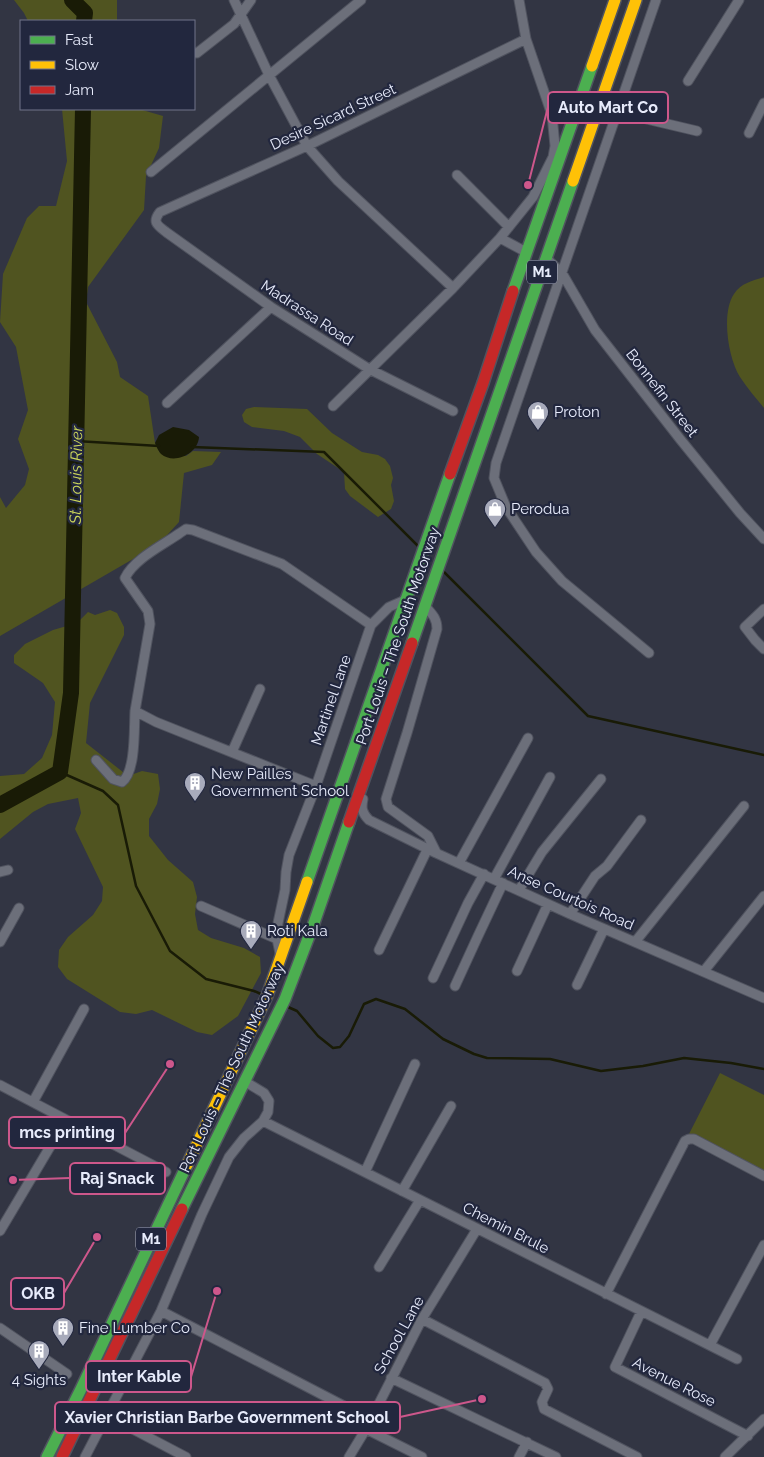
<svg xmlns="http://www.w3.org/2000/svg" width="764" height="1457" viewBox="0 0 764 1457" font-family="Raleway,sans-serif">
<rect width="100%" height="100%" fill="#323543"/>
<path fill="#505420" d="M 14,0 L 117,0 L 117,21 L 28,21 L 24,13 Z
M 62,109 L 139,109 L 163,116 L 159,148 L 146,176 L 144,210 L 88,287 L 86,302 L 117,362 L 120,377 L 148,396 L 155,443 L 160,453 L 186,456 L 193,451 L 221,452 L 212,465 L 184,473 L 179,522 L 159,544 L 0,636 L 0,497 L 6,508 L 25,485 L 29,469 L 18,439 L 28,410 L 16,347 L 0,322 L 3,274 L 27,218 L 39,206 L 56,206 L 67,161 Z
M 764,277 L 764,408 C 756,398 747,388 740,377 C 728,358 721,313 734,294 C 741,283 752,281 764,277 Z
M 254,407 L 307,409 L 332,433 L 362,452 L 378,455 L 385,459 L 390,466 L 393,478 L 391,485 L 394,501 L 391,509 L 378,517 L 350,496 L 345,489 L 344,472 L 317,454 L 300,437 L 284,431 L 252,427 L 244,422 L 242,415 L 246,409 Z
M 110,610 L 117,613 L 124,627 L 124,635 L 90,703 L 86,743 L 128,776 L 142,771 L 158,774 L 160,789 L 157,804 L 149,819 L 149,836 L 168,860 L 193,882 L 197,897 L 195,914 L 198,930 L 211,938 L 244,948 L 260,957 L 261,973 L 238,1016 L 212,1035 L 197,1032 L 152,1010 L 136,1014 L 120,1012 L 67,979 L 58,967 L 59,950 L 68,937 L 93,915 L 102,901 L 103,887 L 75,829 L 81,813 L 78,798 L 48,804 L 33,812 L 0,839 L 0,776 L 24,774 L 42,758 L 52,735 L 55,702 L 43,683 L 14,663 L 14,655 L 25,644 L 53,630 L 77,623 L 88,612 L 95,615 Z
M 720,1073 L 764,1095 L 764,1172 L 689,1134 Z"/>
<path fill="#191b06" d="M 173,427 L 189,430 L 199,437 C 198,454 174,465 161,454 C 158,451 157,447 155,443 L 159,435 Z"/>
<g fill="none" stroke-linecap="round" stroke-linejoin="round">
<path stroke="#191b06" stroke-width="2.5" d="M 76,441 L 159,446
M 192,447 L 324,452 L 418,546
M 443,571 L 588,716 L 764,755
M 60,772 L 103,791 L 118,805 L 136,886 L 170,951 L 206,979 L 254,991 L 261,994
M 288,1007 L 297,1011 L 318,1036 L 333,1048 L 340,1047 L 349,1036 L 364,1004 L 376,999 L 405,1009 L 443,1039 L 474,1054 L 487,1058 L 550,1059 L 601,1071 L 643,1066 L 684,1058 L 731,1063 L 764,1069"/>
<path stroke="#191b06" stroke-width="16" d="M 72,0 L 85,13 L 84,21
M 0,805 L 60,772 L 71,693 L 83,109"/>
<g stroke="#50535f" stroke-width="11">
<path id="street" d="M 234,0 L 269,75 L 307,146 L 338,181 L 453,288
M 197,53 L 234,24 L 251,0
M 688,81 L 739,0
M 617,112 L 697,131
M 749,133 L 764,103
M 151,172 L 361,0
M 457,175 L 509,227
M 500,238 L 526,252
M 547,259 L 562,273 L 595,330 L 680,439 L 740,513 L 764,539
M 167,403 L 271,307
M 333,406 L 453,288 L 500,238 L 533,197 L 553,157 L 555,146 L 552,115 L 526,39 L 519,0
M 453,411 L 369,369 L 271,307 L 166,232 C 157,225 152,222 160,212 L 307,146 L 526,39
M 425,606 C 432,614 437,618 437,629 L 407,733 L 386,799 L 388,807 L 428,836 L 436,852
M 764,609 L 745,627 L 755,640 L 764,649
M 649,653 L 562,581 L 536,552 L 506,507 L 494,478 L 496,463 L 656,0
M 232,752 L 260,689
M 96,760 L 113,779 L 122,782 C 136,772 134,728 135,711
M 316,786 L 156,722 L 135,711 L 150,624 L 148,611 L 125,578 C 134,559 163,545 180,533 L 186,529 L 193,530 L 282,564 L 371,625
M 363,799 C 361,808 362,813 369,820 L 436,853 L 570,914 L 764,998
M 459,863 L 528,738
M 0,872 L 8,870
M 494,879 L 550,777
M 519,890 L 542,852 L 601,779
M 201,906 L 277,939
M 570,914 L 595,876 L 607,866 L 641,820
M 0,942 L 19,908
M 635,942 L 744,806
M 379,950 L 428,848
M 280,953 L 277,939 L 278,923 L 285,890 L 286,872 L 289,855 L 316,786 L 371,625 L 389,607 L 405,600
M 517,971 L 548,904
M 704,971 L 764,896
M 433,978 L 468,903 L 484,874
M 577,985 L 604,929
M 455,986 L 478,936 L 503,883
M 0,1085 L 166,1172
M 33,1102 L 84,1009
M 263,1121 L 737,1359
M 365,1172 L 415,1064
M 402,1191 L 451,1106
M 0,1231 L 66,1120
M 379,1267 L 420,1200
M 606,1294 L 685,1141 L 689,1139 L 694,1139 L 764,1176
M 161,1311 L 371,1420
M 641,1312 L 615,1367 L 748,1436
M 422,1319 L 545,1383 L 548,1389 L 542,1402 L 544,1409 L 637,1457
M 0,1328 L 67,1374
M 710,1345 L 764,1245
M 391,1378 L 556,1457
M 106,1415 L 186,1457
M 366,1429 L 422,1457
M 85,1457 L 161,1311 L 202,1214 L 229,1157 L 244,1138 L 263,1121 L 268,1112 L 269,1101 L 264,1093 L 244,1081
M 349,1457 L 366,1429 L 422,1319 L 477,1229
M 519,1457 L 527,1442
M 725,1457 L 764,1419"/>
</g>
<g stroke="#50535f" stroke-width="14">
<path id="fast" d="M 513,291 L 592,66
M 412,643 L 573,181
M 307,882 L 450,474
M 182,1209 L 285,999 L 314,923 L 349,822
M 47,1457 L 81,1389 L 187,1165"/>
</g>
<g stroke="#50535f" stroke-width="14">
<path id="slow" d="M 592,66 L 615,0
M 573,181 L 636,0
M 187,1165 L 267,996 L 307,882"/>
</g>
<g stroke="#50535f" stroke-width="14">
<path id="jam" d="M 450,474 L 483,383 L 513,291
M 349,822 L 412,643
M 62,1457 L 182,1209"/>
</g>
<use href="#street" stroke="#6c6f7a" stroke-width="9"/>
<use href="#fast" stroke="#4caf50" stroke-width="11"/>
<use href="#slow" stroke="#ffc107" stroke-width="11"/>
<use href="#jam" stroke="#c62828" stroke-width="11"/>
</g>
<defs>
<g id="shop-pin" transform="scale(1.125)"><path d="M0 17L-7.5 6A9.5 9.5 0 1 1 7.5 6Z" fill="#a8abbb" stroke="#22273e"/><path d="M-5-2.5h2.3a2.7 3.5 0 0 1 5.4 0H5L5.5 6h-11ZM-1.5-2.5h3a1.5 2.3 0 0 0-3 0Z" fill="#fff"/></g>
<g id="building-pin" transform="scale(1.125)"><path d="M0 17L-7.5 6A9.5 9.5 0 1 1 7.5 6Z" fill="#a8abbb" stroke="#22273e"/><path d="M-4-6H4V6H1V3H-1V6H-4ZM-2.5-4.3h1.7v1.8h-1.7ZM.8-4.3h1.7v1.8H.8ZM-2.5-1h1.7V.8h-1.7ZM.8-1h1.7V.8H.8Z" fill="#fff"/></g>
</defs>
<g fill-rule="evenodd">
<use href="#shop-pin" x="538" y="412"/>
<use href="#shop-pin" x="495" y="509"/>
<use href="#building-pin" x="195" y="783"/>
<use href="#building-pin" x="251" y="931"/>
<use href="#building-pin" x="63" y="1328"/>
<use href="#building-pin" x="39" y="1351"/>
</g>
<g text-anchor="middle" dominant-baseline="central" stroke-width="4.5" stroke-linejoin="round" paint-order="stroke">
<g fill="#22273e" stroke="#acb0c2" stroke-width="1">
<rect x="527" y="260.5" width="30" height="23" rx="4"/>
<rect x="136" y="1227.5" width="30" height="23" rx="4"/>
</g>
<g font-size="14" font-weight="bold" fill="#e7ebfb">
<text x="542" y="272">M1</text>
<text x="151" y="1239">M1</text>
</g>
<g font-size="15" fill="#e7ebfb" stroke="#22273e">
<text transform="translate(333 117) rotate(-25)">Desire Sicard Street</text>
<text transform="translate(307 313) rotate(33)">Madrassa Road</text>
<text transform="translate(662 393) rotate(52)">Bonnefin Street</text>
<text transform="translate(398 636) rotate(-71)">Port Louis – The South Motorway</text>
<text transform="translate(331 700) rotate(-71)">Martinel Lane</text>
<text transform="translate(571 898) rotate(24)">Anse Courtois Road</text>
<text transform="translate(232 1068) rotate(-65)">Port Louis – The South Motorway</text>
<text transform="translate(506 1228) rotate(27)">Chemin Brule</text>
<text transform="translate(399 1335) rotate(-61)">School Lane</text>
<text transform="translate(674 1382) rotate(27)">Avenue Rose</text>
</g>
<g font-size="15" fill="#e7ebfb" stroke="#22273e" text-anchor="start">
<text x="554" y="412">Proton</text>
<text x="511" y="509">Perodua</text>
<text x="211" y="774">New Pailles<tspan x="211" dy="17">Government School</tspan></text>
<text x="267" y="931">Roti Kala</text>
<text x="79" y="1328">Fine Lumber Co</text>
<text x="39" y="1380" text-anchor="middle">4 Sights</text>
</g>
<g font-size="16" font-style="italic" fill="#cdd75a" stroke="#22273e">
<text transform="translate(76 475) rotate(-89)">St. Louis River</text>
</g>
</g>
<path fill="none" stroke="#cd578b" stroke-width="2" d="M528 185L548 107M170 1064L125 1133M13 1180L70 1178M97 1237L64 1293M217 1291L191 1377M482 1399L400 1417"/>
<g fill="#cd578b" stroke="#22273e" stroke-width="2">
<circle cx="528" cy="185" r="5"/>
<circle cx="170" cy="1064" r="5"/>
<circle cx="13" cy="1180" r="5"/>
<circle cx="97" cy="1237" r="5"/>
<circle cx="217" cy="1291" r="5"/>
<circle cx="482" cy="1399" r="5"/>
</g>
<g fill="#22273e" stroke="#cd578b" stroke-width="2">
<rect x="548" y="92" width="120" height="31" rx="5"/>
<rect x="9" y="1117" width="116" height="31" rx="5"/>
<rect x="70" y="1163" width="95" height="31" rx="5"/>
<rect x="11" y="1278" width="53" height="31" rx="5"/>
<rect x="86" y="1361" width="105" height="31" rx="5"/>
<rect x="55" y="1402" width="345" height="31" rx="5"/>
</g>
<g font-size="16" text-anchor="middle" font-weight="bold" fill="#e7ebfb">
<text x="608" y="113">Auto Mart Co</text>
<text x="67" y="1138">mcs printing</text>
<text x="117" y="1184">Raj Snack</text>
<text x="38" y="1299">OKB</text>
<text x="139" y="1382">Inter Kable</text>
<text x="227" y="1423">Xavier Christian Barbe Government School</text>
</g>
<rect x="20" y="20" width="175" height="90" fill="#22273e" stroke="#71758a"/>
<rect x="30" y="36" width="25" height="8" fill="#4caf50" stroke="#71758a"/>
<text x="65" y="45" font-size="15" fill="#e7ebfb">Fast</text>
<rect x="30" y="61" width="25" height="8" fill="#ffc107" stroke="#71758a"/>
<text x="65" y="70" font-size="15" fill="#e7ebfb">Slow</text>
<rect x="30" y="86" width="25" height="8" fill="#c62828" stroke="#71758a"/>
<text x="65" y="95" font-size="15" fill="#e7ebfb">Jam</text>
</svg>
